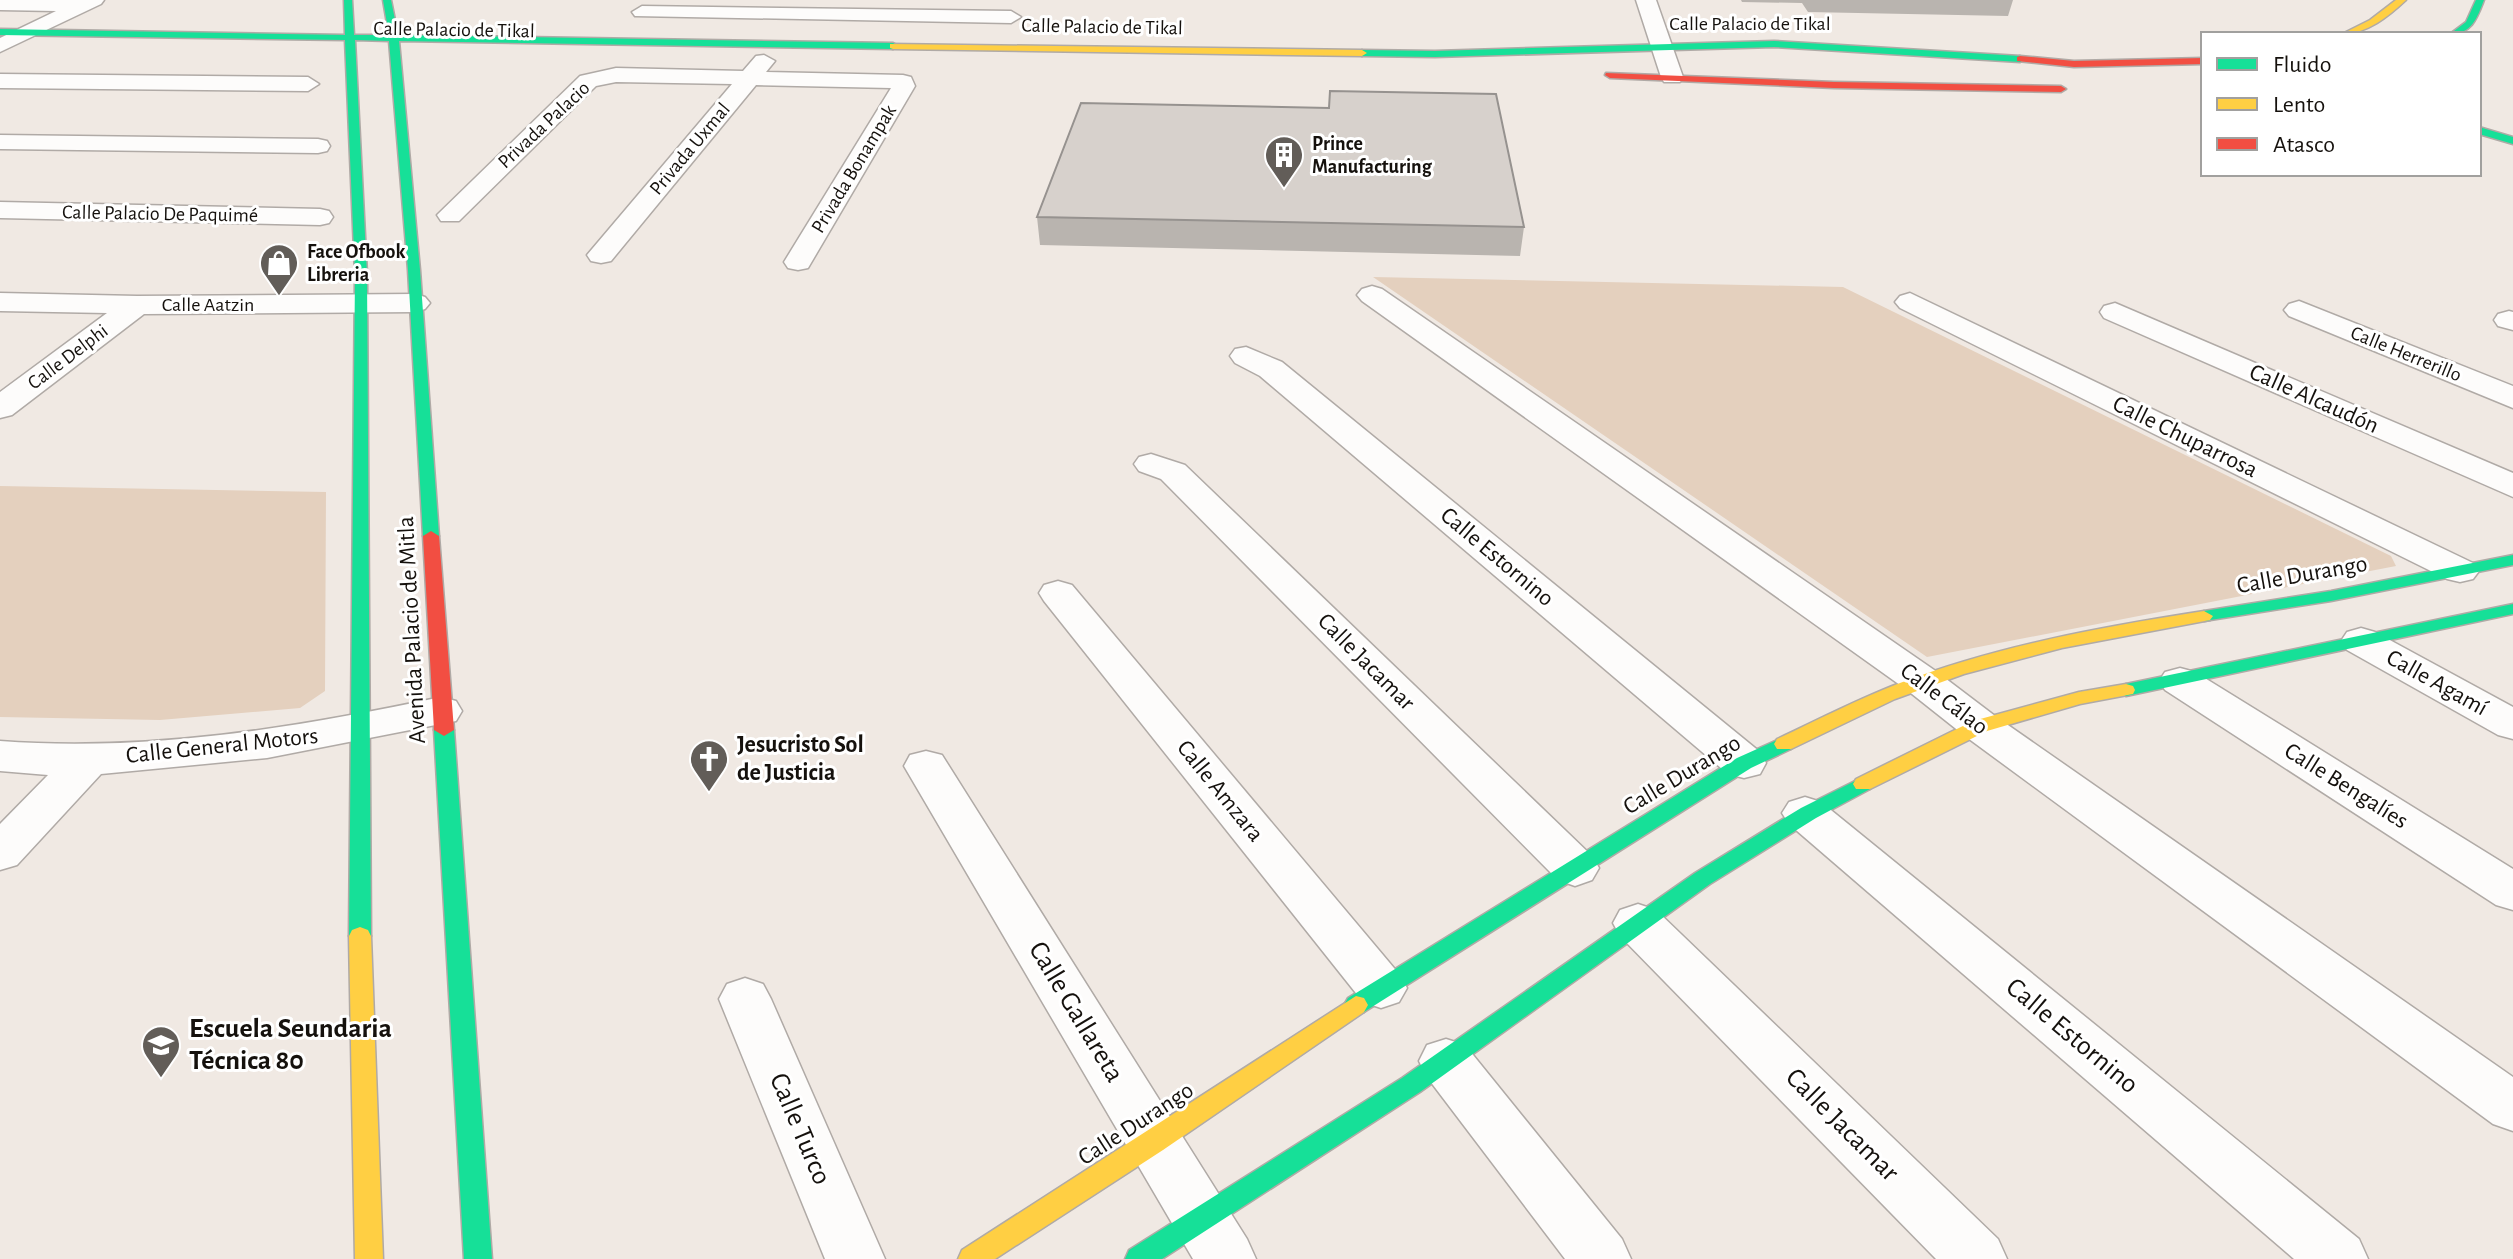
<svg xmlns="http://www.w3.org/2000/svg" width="2513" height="1259" viewBox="0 0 2513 1259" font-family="'Alegreya Sans',sans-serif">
<rect width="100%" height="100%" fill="#f0e9e3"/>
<path fill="#e4d0be" d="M 1373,277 L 1843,287 L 2391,556 L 2396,566 L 1927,657 Z
M 0,486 L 326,492 L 325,691 L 300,708 L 160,720 L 0,717 Z"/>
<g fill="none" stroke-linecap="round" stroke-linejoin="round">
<g stroke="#b0aaa6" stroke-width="3">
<path id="street" d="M 0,0 L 104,0 L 101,4 L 0,52 L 0,38 L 56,11 L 0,10 Z
M 1636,0 L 1656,0 L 1683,77 L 1680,82 L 1664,82 L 1661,77 Z
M 642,6 L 1011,11 L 1021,17 L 1011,23 L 635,16 L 632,12 Z
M 764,55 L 775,61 L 766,72 L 903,75 L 911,77 L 915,86 L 808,268 L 798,270 L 788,268 L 784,262 L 891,88 L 756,85 L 611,261 L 601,263 L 591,261 L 587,255 L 732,84 L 616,82 L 596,86 L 459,221 L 441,221 L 437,215 L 580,76 L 616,68 L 743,71 L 756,56 Z
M 0,74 L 308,77 L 319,84 L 308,91 L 0,88 Z
M 0,135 L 318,139 L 327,141 L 330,146 L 327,151 L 318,153 L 0,149 Z
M 0,202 L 320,209 L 329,211 L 333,217 L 329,223 L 320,225 L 0,218 Z
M 1372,286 L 1382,289 L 1937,672 L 1995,716 L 2513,1077 L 2513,1131 L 2493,1124 L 1965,736 L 1907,690 L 1362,301 L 1357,295 L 1362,289 Z
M 0,293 L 137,296 L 415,294 L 425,297 L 430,303 L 425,309 L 415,312 L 144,314 L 12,415 L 0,418 L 0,392 L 107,313 L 0,311 Z
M 1910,293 L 2473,563 L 2479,571 L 2473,579 L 2460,582 L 2447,579 L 1900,308 L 1895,302 L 1900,296 Z
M 2299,301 L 2513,386 L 2513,408 L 2289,316 L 2284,310 L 2289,304 Z
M 2115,303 L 2513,473 L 2513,497 L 2104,318 L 2100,312 L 2104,306 Z
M 2509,311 L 2513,312 L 2513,330 L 2498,326 L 2494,320 L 2498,314 Z
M 1246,347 L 1282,362 L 1760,752 L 1766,763 L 1760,774 L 1744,778 L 1728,774 L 1260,376 L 1235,363 L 1230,356 L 1235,349 Z
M 1151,454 L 1185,465 L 1592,856 L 1599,868 L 1592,880 L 1575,886 L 1558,880 L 1161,479 L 1139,471 L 1134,464 L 1139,457 Z
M 1058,581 L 1072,585 L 1399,974 L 1407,988 L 1399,1002 L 1381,1008 L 1363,1002 L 1044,601 L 1039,593 L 1044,585 Z
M 2361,628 L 2375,632 L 2513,707 L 2513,739 L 2498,735 L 2347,650 L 2341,641 L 2347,632 Z
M 2180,668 L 2195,672 L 2513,869 L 2513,910 L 2496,905 L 2165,690 L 2159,681 L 2165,672 Z
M 441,697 L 456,701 L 462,711 L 456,721 L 267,758 L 101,774 L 17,865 L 0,870 L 0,824 L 48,775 L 0,771 L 0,741 C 148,752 296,728 441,697 Z
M 926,751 L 942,755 L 1247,1239 L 1256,1259 L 1193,1259 L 904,766 L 910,755 Z
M 1805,797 L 1821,802 L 2359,1239 L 2368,1259 L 2294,1259 L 1789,824 L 1782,813 L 1789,802 Z
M 1638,904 L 1656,910 L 1998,1239 L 2007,1259 L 1936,1259 L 1620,936 L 1613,923 L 1620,910 Z
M 745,978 L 763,984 L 771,999 L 885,1259 L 825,1259 L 719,999 L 727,984 Z
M 1446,1039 L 1465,1045 L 1622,1239 L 1631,1259 L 1565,1259 L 1427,1077 L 1419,1061 L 1427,1045 Z"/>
</g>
<g stroke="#b0aaa6" stroke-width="3">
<path id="fast" d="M 344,0 L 352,0 L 354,35 L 389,35 L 383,0 L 391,0 L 398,35 L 893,43 L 898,46 L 893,49 L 399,41 L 420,270 L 439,536 L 431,541 L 423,536 L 408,270 L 389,41 L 355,40 L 367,274 L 371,936 L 368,942 L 360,945 L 352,942 L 349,936 L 355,274 L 345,40 L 0,35 L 0,29 L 345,35 Z
M 2476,0 L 2484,0 C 2477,18 2472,34 2450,34 L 2466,22 Z
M 1774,41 L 2020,56 L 2025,59 L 2020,62 L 1774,47 L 1435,57 L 1362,56 L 1357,53 L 1362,50 L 1435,51 Z
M 2479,127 L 2513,137 L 2513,144 L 2479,134 Z
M 2513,555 L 2513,565 L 2331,601 L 2204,621 L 2195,616 L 2204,611 L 2331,591 Z
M 2513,604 L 2513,614 L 2126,696 L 2117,690 L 2126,684 Z
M 444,724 L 454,730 L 492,1259 L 464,1259 L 434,730 Z
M 1784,737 L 1791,739 L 1794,744 L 1791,749 L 1751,768 L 1364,1012 L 1356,1014 L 1348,1012 L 1344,1005 L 1348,998 L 1737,758 Z
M 1863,777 L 1870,779 L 1873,784 L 1870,789 L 1816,818 L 1710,884 L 1420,1092 L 1162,1259 L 1125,1259 L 1129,1250 L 1402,1078 L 1695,873 L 1801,808 Z"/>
</g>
<g stroke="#b0aaa6" stroke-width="3">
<path id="slow" d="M 2396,0 L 2406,0 C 2389,16 2367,34 2342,34 L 2370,20 Z
M 890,44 L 1362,50 L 1367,53 L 1362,56 L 893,49 L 890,48 Z
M 2204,611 L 2213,616 L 2210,620 L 2062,648 L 1964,674 L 1895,699 L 1791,749 L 1777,749 L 1774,744 L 1777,739 C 1818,720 1858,699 1900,683 C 1997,646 2101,627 2204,611 Z
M 2126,684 L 2133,686 L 2135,690 L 2133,694 L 2080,704 L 1987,731 L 1870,789 L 1856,789 L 1853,784 L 1856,779 L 1973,721 L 2079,692 Z
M 360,927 L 368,930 L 371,936 L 383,1259 L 355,1259 L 349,936 L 352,930 Z
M 1356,996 L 1364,998 L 1368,1005 L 1364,1012 L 1163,1150 L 995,1259 L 958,1259 L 962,1250 Z"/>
</g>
<g stroke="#b0aaa6" stroke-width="3">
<path id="jam" d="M 2020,56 L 2074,61 L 2203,58 L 2203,64 L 2074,67 L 2017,61 L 2017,57 Z
M 1606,73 L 1834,82 L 2061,86 L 2066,89 L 2061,92 L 1834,88 L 1610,78 L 1605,75 Z
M 431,531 L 439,536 L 454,730 L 444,736 L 434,730 L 423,536 Z"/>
</g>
<use href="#street" fill="#fdfcfb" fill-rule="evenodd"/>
<use href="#fast" fill="#16e098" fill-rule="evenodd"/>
<use href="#slow" fill="#ffcf43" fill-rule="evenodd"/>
<use href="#jam" fill="#f24e42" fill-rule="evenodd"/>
</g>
<path fill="#b9b4af" d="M 1741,0 L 2013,0 L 2008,16 L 1808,12 L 1802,3 L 1742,2 Z
M 1037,217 L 1524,227 L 1520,256 L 1040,245 Z"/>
<path fill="#d7d1cc" stroke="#96928f" stroke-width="2" d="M 1330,91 L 1496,94 L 1524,227 L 1037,217 L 1081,103 L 1329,108 Z"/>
<defs>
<g id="building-pin" transform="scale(2)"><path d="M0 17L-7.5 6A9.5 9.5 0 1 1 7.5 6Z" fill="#625d58" stroke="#fff"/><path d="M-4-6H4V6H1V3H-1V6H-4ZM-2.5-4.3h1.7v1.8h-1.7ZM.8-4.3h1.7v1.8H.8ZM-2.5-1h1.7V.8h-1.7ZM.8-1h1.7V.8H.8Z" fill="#fff"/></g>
<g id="shop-pin" transform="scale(2)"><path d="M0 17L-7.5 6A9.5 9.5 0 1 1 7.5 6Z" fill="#625d58" stroke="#fff"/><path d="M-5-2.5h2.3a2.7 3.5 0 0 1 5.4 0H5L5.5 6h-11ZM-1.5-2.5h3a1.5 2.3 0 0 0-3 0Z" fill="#fff"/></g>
<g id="church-pin" transform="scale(2)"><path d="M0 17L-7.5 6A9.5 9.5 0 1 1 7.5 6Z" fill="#625d58" stroke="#fff"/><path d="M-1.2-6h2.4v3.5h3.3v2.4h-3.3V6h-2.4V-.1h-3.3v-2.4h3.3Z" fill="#fff"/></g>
<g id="school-pin" transform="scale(2)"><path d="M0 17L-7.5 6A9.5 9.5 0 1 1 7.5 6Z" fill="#625d58" stroke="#fff"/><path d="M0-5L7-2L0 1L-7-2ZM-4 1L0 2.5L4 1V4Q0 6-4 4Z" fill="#fff"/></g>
</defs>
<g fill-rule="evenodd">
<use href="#building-pin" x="1284" y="155"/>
<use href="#shop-pin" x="279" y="263"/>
<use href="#church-pin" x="709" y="759"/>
<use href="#school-pin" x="161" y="1045"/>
</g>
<g text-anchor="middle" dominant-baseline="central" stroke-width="6" stroke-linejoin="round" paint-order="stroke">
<g font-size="20" fill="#15110d" stroke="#fff">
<text x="1750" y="24">Calle Palacio de Tikal</text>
<text transform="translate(1102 27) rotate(1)">Calle Palacio de Tikal</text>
<text transform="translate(454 30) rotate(1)">Calle Palacio de Tikal</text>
<text transform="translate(544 125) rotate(-43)">Privada Palacio</text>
<text transform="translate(690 149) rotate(-50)">Privada Uxmal</text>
<text transform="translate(854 169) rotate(-59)">Privada Bonampak</text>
<text transform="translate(160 214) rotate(1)">Calle Palacio De Paquimé</text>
<text x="208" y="305">Calle Aatzin</text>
<text transform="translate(2406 354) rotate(22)">Calle Herrerillo</text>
<text transform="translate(68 357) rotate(-37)">Calle Delphi</text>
</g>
<g font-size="20" font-weight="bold" fill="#15110d" stroke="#fff" text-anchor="start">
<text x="1312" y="144">Prince<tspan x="1312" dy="23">Manufacturing</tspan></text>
<text x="307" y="252">Face Ofbook<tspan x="307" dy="23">Libreria</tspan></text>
</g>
<g font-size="24" fill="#15110d" stroke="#fff">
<text transform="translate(2314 399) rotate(24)">Calle Alcaudón</text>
<text transform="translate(2185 437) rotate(26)">Calle Chuparrosa</text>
<text transform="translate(1497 557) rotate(40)">Calle Estornino</text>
<text transform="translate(2302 575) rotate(-10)">Calle Durango</text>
<text transform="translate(412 630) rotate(-93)">Avenida Palacio de Mitla</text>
<text transform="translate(1366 662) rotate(45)">Calle Jacamar</text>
<text transform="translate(2437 683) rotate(29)">Calle Agamí</text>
<text transform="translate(1944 699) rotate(37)">Calle Cálao</text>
<text transform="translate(222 746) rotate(-6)">Calle General Motors</text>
<text transform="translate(1682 775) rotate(-31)">Calle Durango</text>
<text transform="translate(2346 786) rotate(32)">Calle Bengalíes</text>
<text transform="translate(1220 791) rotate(51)">Calle Amzara</text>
<text transform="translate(1136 1124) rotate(-33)">Calle Durango</text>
</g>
<g font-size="24" font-weight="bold" fill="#15110d" stroke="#fff" text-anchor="start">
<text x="737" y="745">Jesucristo Sol<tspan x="737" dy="28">de Justicia</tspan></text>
</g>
<g font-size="28" fill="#15110d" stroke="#fff">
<text transform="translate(1076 1012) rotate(59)">Calle Gallareta</text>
<text transform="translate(2072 1036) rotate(40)">Calle Estornino</text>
<text transform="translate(1842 1125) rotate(45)">Calle Jacamar</text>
<text transform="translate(800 1129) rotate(67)">Calle Turco</text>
</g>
<g font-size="28" font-weight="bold" fill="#15110d" stroke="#fff" text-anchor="start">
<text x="189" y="1029">Escuela Seundaria<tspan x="189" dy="32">Técnica 80</tspan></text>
</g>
</g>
<rect x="2201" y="32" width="280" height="144" fill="#ffffff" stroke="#a1a09e" stroke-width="2"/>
<rect x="2217" y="58" width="40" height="12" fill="#16e098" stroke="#a1a09e" stroke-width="2"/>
<text x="2273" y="72" font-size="24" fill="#15110d">Fluido</text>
<rect x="2217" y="98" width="40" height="12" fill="#ffcf43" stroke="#a1a09e" stroke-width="2"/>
<text x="2273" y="112" font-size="24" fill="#15110d">Lento</text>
<rect x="2217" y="138" width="40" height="12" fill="#f24e42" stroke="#a1a09e" stroke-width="2"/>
<text x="2273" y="152" font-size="24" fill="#15110d">Atasco</text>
</svg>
